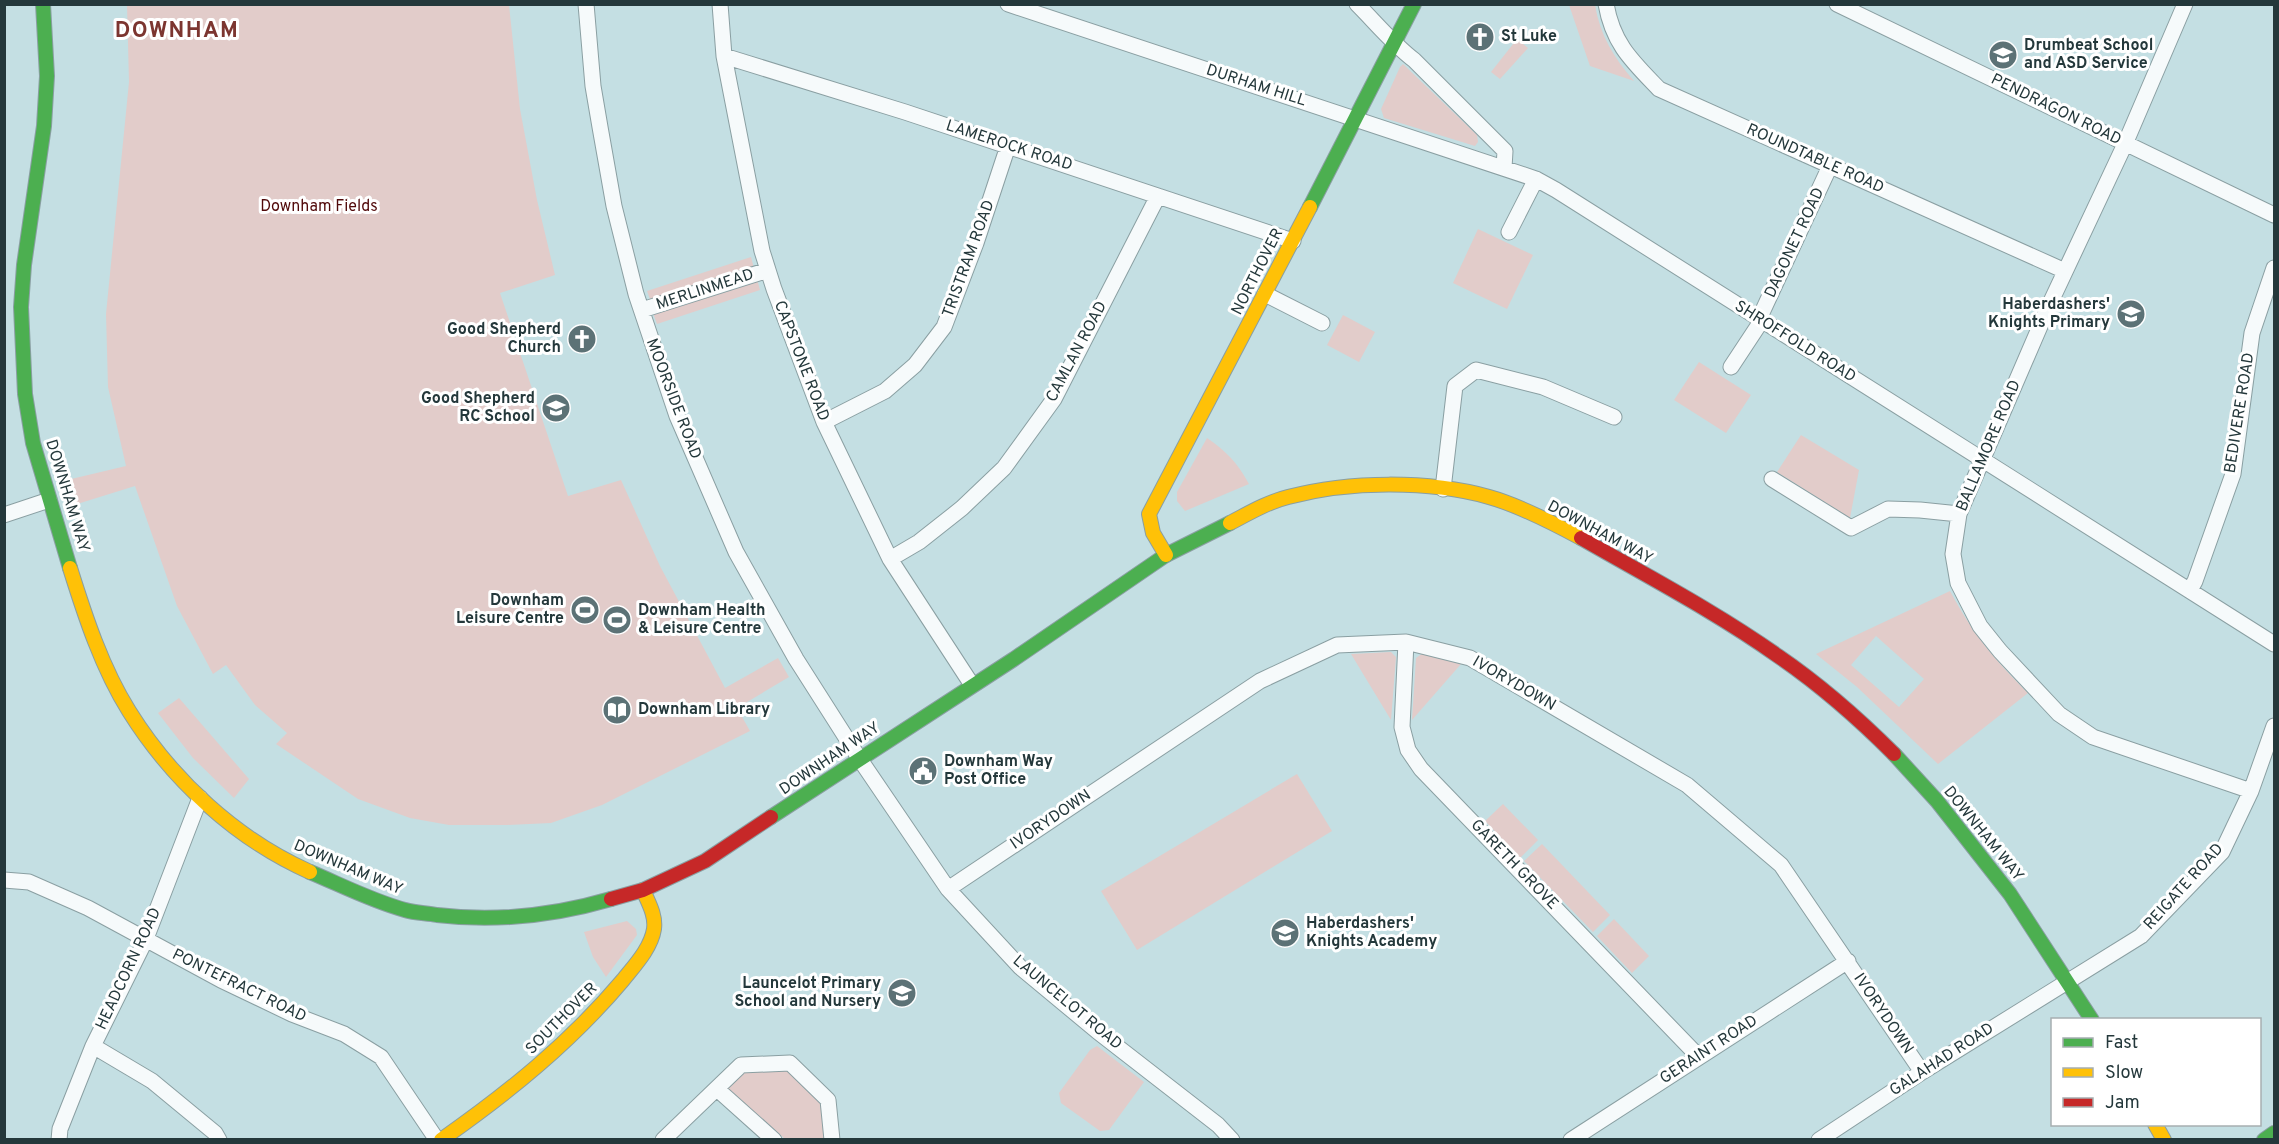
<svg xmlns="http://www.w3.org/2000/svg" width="2279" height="1144" viewBox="0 0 2279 1144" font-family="Overpass,sans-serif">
<rect width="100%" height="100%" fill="#c4dfe3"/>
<path fill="#e2ccca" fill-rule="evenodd" d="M 127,5 L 509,5 L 520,109 L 537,200 L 555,275 L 500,293 L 568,496 L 621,480 L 660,566 L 725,688 L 778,658 L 789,677 L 737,708 L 750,731 L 602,805 L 551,823 L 507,825 L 449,825 L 410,818 L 358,799 L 276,744 L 287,733 L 255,705 L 226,665 L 213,674 L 177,606 L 135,486 L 74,505 L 67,480 L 126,466 L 108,387 L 106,314 L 129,82 Z
M 1569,5 L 1595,5 C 1600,35 1614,58 1634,81 L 1590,66 Z
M 1517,39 L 1528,48 L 1500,79 L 1491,72 Z
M 1403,64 L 1477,135 L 1478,142 L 1475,146 L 1384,118 L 1381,109 L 1400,67 Z
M 1478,229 L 1533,255 L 1507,309 L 1453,283 Z
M 751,257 L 754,268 L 651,302 L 647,291 Z
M 757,279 L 760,290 L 657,324 L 653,313 Z
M 1343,315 L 1375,332 L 1359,362 L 1327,345 Z
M 1699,362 L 1751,395 L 1726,433 L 1674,400 Z
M 1801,435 L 1859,470 L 1850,518 L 1777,472 Z
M 1207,438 C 1227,452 1237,462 1249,484 L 1185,511 L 1177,501 L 1177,492 Z
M 1950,591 C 1973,634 1994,659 2028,693 L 1938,764 L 1857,687 L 1816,654 ZM 1876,636 L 1924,679 L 1899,707 L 1851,665 Z
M 1391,652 L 1396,657 L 1391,720 L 1351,654 Z
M 1423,653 L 1461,664 L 1412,720 L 1416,658 Z
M 179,698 L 249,779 L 234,798 L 193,758 L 158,713 Z
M 1297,774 L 1332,831 L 1137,950 L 1101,891 Z
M 1503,804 L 1538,840 L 1520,858 L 1485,821 Z
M 1542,844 L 1610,915 L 1593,932 L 1524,861 Z
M 1614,919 L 1649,956 L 1632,973 L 1597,936 Z
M 627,921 L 636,929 L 637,935 L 606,977 L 593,957 L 584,932 Z
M 1097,1046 L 1144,1082 L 1109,1130 L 1100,1131 L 1061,1103 L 1059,1093 L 1090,1050 Z
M 787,1070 L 821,1104 L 825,1139 L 785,1139 L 727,1088 L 742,1072 Z"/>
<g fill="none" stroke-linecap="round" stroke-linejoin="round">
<g stroke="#8a9fa2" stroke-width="17">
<path id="street" d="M 586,4 L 593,86 L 600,127 L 614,206 L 636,294 L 677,416 L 736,552 L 796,659 L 859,758 L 948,889 L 1020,967 L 1097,1031 L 1218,1125 L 1232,1140
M 720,4 L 724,56 L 762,251 L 774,289 L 824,422 L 890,559 L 972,685
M 1008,4 L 1536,179 L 1556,190 L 2274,644
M 1357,4 C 1375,22 1394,45 1414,60 L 1505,151 L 1504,168
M 1606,4 C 1613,44 1632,61 1659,89 L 2065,271
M 1837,4 L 2274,215
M 2185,4 L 2125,144 L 2047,310 L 1959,514 L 1953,554 L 1958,583 L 1980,626 L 2000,651 L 2059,714 L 2093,737 L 2251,791
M 724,56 L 905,112 L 1293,241
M 1509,232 L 1536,179
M 1265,294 L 1322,323
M 642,310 L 768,270
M 1759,319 L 1830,166
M 1731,367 L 1762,320
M 824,422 L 885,391 L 915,365 L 944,327 L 976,243 L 1008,146
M 1772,479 L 1851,528 L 1888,509 L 1920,510 L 1959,514
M 1443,489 L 1455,386 L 1476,370 L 1543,387 L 1614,417
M 4,515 L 49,500
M 890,559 L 919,542 L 962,508 L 1004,468 L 1054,399 L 1158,196
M 2190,590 L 2195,581 L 2233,474 L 2252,333 L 2274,268
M 1406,642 L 1402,727 L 1408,750 L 1421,769 L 1699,1057
M 4,880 L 29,882 L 88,908 L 221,980 L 292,1014 L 344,1034 L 381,1057 L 437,1140
M 948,889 L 1260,681 L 1337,645 L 1406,642 L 1470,658 L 1687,785 L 1781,865 L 1922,1072
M 93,1046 L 152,1081 L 215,1133 L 219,1140
M 717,1089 L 774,1140
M 59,1140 L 60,1129 L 93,1046 L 145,941 L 200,798
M 663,1140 L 741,1065 L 790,1063 L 828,1100 L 832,1140
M 1571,1140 L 1848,961
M 1819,1140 L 1922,1072 L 2141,936 L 2222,852 L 2251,791 L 2274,726"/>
</g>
<g stroke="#8a9fa2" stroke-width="16">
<path id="fast" d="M 43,4 L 47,76 L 44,126 L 24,265 L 21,307 L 25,394 L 33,443 L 70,568
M 1310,207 L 1414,4
M 1894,754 L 1937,801 L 2010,894 L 2092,1020
M 771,817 L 1014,659 L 1166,555 L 1230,523
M 310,872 C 341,885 372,901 405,910 C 415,913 426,913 437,915 C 496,922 553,916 611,899
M 2264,1140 L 2274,1133"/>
</g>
<g stroke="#8a9fa2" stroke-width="16">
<path id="slow" d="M 1230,523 C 1249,513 1268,502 1288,497 C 1349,481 1428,480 1489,497 C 1518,505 1555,524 1581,538
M 1166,555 L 1153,533 L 1149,514 L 1310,207
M 70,568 C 85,616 102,668 129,711 C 172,780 236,839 310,872
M 2155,1124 L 2164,1140
M 441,1140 C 508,1093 570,1043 623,980 C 635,965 651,948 654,929 C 656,915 648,902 643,890"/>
</g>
<g stroke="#8a9fa2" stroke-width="16">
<path id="jam" d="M 1581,538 C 1647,576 1716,612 1778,656 C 1819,684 1859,719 1894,754
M 611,899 L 643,890 L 705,861 L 771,817"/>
</g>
<use href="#street" stroke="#f6fafb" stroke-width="15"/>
<use href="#fast" stroke="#4caf50" stroke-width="14"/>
<use href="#slow" stroke="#ffc107" stroke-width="14"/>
<use href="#jam" stroke="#c62828" stroke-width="14"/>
</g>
<defs>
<g id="church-disc" transform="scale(1.5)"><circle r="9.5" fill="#5c7276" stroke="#fff"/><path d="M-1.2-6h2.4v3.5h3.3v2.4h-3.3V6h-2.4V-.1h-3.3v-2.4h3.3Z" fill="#fff"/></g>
<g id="school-disc" transform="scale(1.5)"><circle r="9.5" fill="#5c7276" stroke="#fff"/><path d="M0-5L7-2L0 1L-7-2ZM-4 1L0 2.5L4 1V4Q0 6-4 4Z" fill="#fff"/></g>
<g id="stadium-disc" transform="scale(1.5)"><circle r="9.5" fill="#5c7276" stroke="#fff"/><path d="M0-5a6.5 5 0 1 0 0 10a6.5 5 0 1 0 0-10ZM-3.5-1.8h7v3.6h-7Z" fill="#fff"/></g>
<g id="library-disc" transform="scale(1.5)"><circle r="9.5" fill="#5c7276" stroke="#fff"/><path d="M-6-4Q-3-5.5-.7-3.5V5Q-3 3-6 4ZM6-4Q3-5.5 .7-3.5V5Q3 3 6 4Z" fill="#fff"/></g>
<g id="civic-disc" transform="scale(1.5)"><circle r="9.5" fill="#5c7276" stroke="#fff"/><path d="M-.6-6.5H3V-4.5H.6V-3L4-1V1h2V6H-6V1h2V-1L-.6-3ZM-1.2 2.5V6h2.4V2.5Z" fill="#fff"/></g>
</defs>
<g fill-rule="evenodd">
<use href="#church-disc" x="1480" y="37"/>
<use href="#school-disc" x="2003" y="55"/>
<use href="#school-disc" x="2131" y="314"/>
<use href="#church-disc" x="582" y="339"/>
<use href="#school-disc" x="556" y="408"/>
<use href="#stadium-disc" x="585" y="610"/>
<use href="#stadium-disc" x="617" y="620"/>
<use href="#library-disc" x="617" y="710"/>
<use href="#civic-disc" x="923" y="771"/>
<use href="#school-disc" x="1285" y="933"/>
<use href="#school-disc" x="902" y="993"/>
</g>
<g text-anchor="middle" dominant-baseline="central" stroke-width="6" stroke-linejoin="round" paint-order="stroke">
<g font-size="16" font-weight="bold" fill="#24383b" stroke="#fff" text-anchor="start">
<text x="1501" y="37">St Luke</text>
<text x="2024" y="46">Drumbeat School<tspan x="2024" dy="18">and ASD Service</tspan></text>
<text x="2110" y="305" text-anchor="end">Haberdashers'<tspan x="2110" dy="18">Knights Primary</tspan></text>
<text x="561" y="330" text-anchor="end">Good Shepherd<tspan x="561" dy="18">Church</tspan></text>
<text x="535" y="399" text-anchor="end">Good Shepherd<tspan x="535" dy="18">RC School</tspan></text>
<text x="564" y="601" text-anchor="end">Downham<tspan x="564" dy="18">Leisure Centre</tspan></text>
<text x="638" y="611">Downham Health<tspan x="638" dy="18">&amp; Leisure Centre</tspan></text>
<text x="638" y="710">Downham Library</text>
<text x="944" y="762">Downham Way<tspan x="944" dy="18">Post Office</tspan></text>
<text x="1306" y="924">Haberdashers'<tspan x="1306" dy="18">Knights Academy</tspan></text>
<text x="881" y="984" text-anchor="end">Launcelot Primary<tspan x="881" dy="18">School and Nursery</tspan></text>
</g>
<g font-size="16" fill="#24383b" stroke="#fff">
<text transform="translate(1256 86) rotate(18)">DURHAM HILL</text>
<text transform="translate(2056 110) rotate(26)">PENDRAGON ROAD</text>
<text transform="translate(1009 146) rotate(18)">LAMEROCK ROAD</text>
<text transform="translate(1815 159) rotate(24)">ROUNDTABLE ROAD</text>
<text transform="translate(1795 243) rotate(-65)">DAGONET ROAD</text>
<text transform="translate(969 259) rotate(-70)">TRISTRAM ROAD</text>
<text transform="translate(1258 272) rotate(-63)">NORTHOVER</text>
<text transform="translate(705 290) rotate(-18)">MERLINMEAD</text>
<text transform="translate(1795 342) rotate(32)">SHROFFOLD ROAD</text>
<text transform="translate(1077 352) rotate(-62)">CAMLAN ROAD</text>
<text transform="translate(801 361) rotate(69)">CAPSTONE ROAD</text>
<text transform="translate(673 399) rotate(69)">MOORSIDE ROAD</text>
<text transform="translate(2240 413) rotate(-81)">BEDIVERE ROAD</text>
<text transform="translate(1989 446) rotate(-67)">BALLAMORE ROAD</text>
<text transform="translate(67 496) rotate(73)">DOWNHAM WAY</text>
<text transform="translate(1600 533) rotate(28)">DOWNHAM WAY</text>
<text transform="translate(1514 684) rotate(30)">IVORYDOWN</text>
<text transform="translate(830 759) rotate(-34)">DOWNHAM WAY</text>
<text transform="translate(1051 820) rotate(-34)">IVORYDOWN</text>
<text transform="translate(1983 834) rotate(51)">DOWNHAM WAY</text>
<text transform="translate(1514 865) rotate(46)">GARETH GROVE</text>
<text transform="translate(348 868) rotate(23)">DOWNHAM WAY</text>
<text transform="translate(2184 887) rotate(-48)">REIGATE ROAD</text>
<text transform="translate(129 969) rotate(-65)">HEADCORN ROAD</text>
<text transform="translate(239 986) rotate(26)">PONTEFRACT ROAD</text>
<text transform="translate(1067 1003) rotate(40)">LAUNCELOT ROAD</text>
<text transform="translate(1883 1014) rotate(56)">IVORYDOWN</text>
<text transform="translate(562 1019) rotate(-45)">SOUTHOVER</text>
<text transform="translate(1709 1050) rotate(-33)">GERAINT ROAD</text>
<text transform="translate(1942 1060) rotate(-33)">GALAHAD ROAD</text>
</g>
<g font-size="16" fill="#51090a" stroke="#fff">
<text x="319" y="207">Downham Fields</text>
</g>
<g font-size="22" font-weight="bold" letter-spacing="1.5" fill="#7c3530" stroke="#fff">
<text x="177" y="31">DOWNHAM</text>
</g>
</g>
<rect width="2279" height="1144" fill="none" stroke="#24383b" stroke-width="12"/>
<rect x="2051" y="1018" width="210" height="108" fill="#ffffff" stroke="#a7afb1" stroke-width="1.5"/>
<rect x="2063" y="1038" width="30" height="9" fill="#4caf50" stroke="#a7afb1" stroke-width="1.5"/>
<text x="2105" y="1048" font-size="18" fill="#24383b">Fast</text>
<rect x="2063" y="1068" width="30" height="9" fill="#ffc107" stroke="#a7afb1" stroke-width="1.5"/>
<text x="2105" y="1078" font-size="18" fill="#24383b">Slow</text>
<rect x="2063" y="1098" width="30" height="9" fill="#c62828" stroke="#a7afb1" stroke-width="1.5"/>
<text x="2105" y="1108" font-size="18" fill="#24383b">Jam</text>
</svg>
